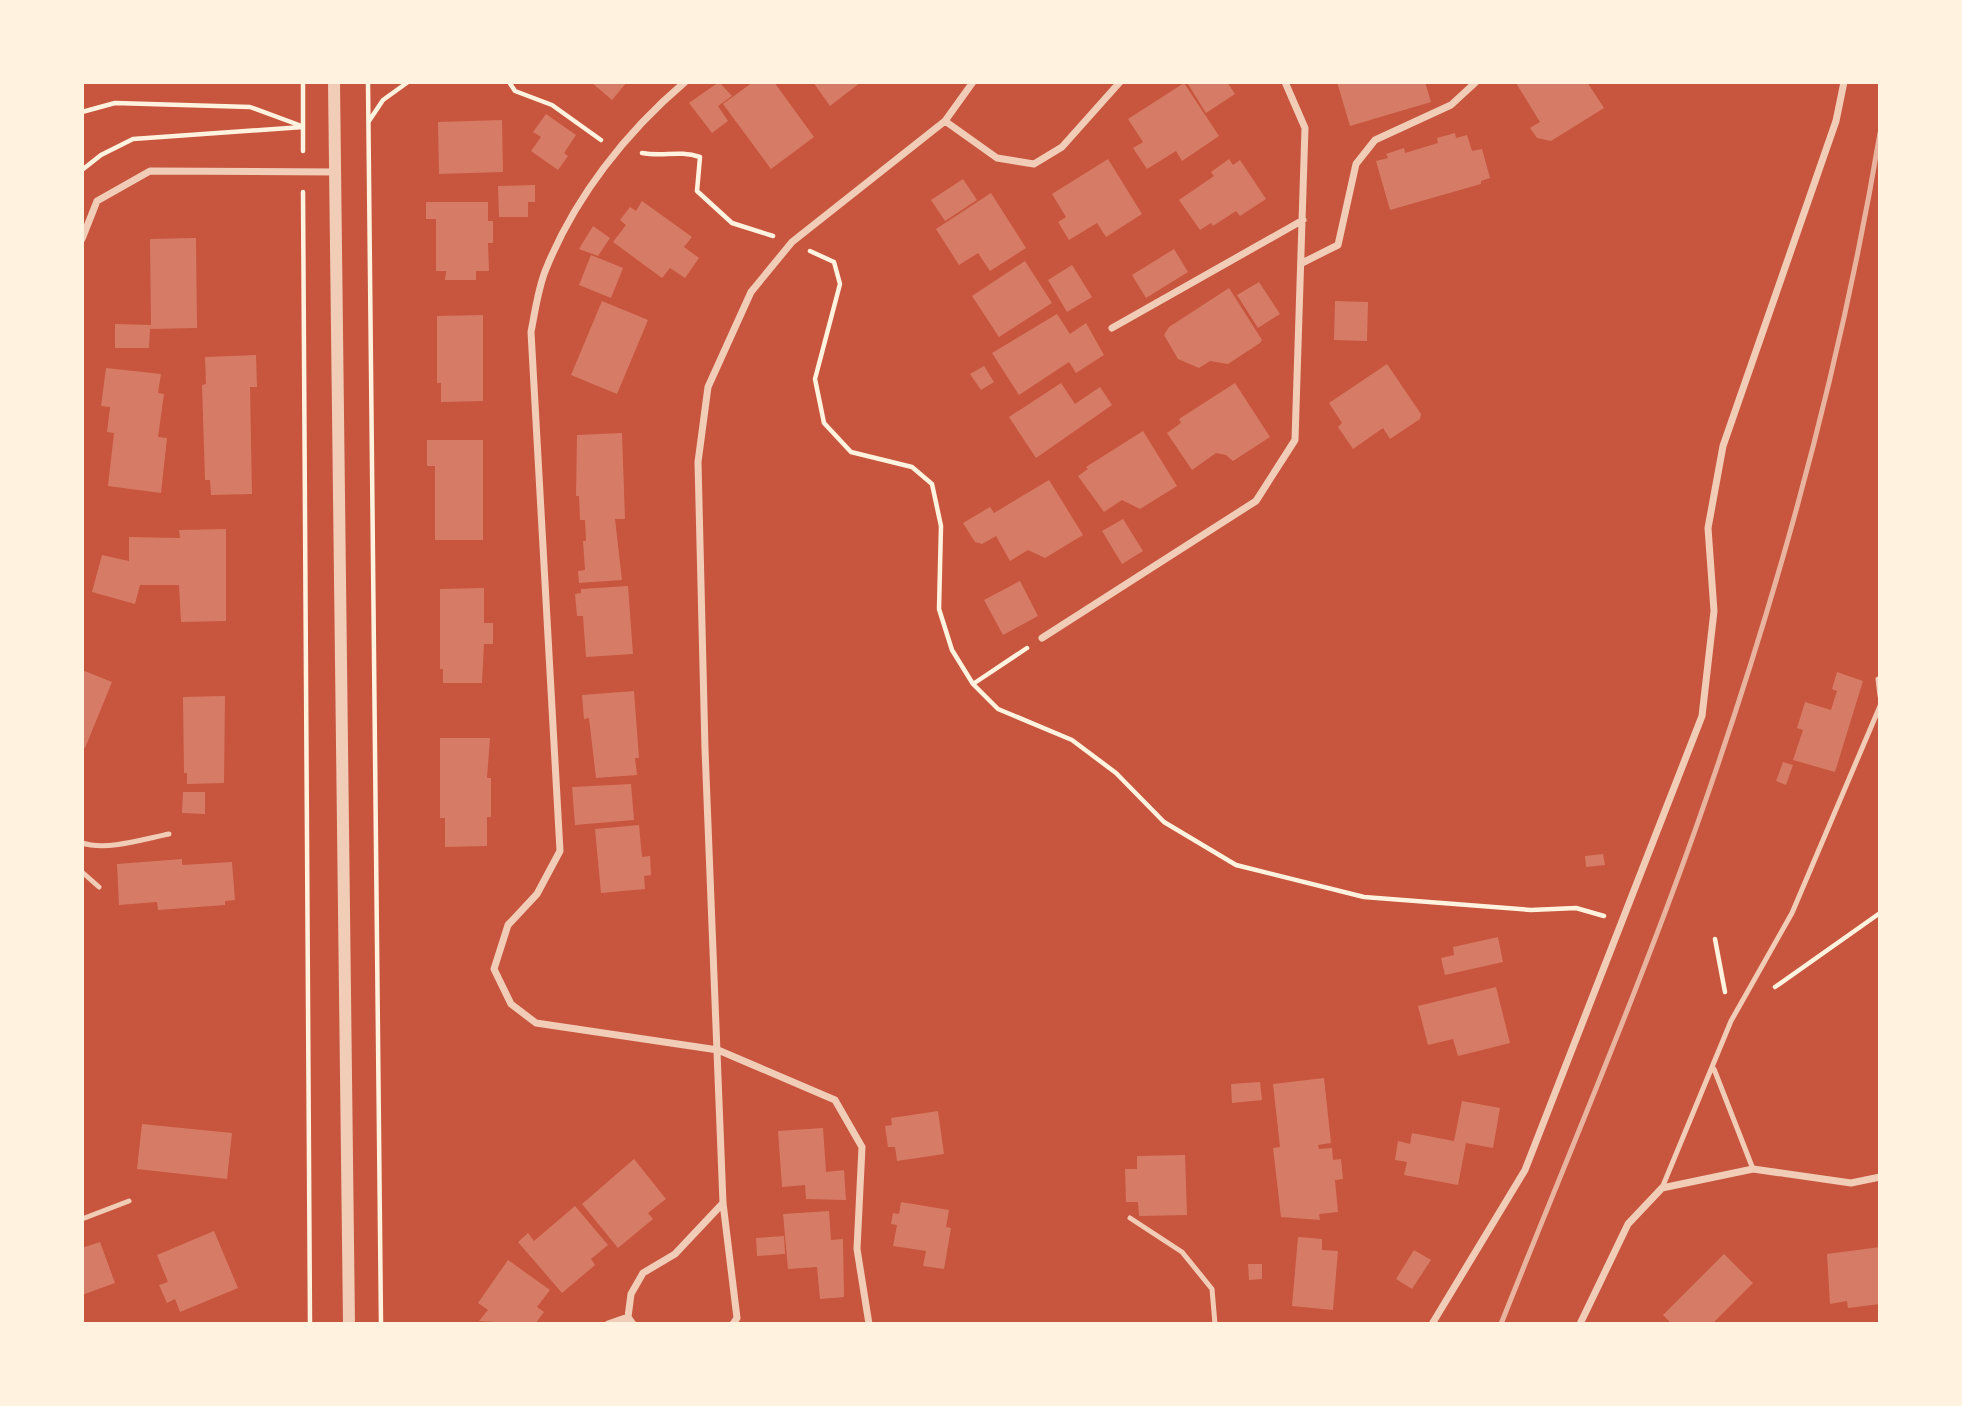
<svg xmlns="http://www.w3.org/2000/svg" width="1962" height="1406" viewBox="0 0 1962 1406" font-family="'Noto Sans',sans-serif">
<rect width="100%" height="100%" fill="#c8553d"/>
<path fill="#d67c66" d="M 591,82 L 627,82 L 612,100 Z
M 719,82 L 732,96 L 718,106 L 728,121 L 712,133 L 689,103 Z
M 753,82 L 774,82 L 814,137 L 771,169 L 723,104 Z
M 813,82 L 861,82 L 830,106 Z
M 1191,82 L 1227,82 L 1235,94 L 1206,113 L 1188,84 Z
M 1337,82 L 1425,82 L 1431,102 L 1350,126 Z
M 1587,82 L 1604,108 L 1551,141 L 1537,138 L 1530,128 L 1540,122 L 1516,83 Z
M 1184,83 L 1219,136 L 1182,161 L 1176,151 L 1147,169 L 1133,148 L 1143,142 L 1128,119 Z
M 546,114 L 576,135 L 564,153 L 568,156 L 558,170 L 531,151 L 541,137 L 533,132 Z
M 502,120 L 503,172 L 439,174 L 438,122 Z
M 1455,133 L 1456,138 L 1467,135 L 1472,151 L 1482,149 L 1490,178 L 1481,181 L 1481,184 L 1390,210 L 1376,161 L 1388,158 L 1386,154 L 1404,148 L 1405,153 L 1438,143 L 1437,138 Z
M 1108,159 L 1142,214 L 1106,237 L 1097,223 L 1069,240 L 1058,222 L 1066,217 L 1052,194 Z
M 1229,159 L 1233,165 L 1240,160 L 1266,199 L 1240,216 L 1236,211 L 1213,226 L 1211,223 L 1200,230 L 1179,200 L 1214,176 L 1211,172 Z
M 963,179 L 977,200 L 945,221 L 931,200 Z
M 535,185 L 535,202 L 528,202 L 528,217 L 499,217 L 498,186 Z
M 991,193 L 1026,248 L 990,271 L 978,253 L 959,265 L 936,229 Z
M 642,201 L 692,237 L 684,247 L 699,258 L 685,278 L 670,268 L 662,278 L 613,242 L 626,225 L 620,220 L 630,207 L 636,211 Z
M 426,202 L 488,202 L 488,221 L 493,221 L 493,243 L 488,243 L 489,271 L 476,271 L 476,280 L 445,280 L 446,271 L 436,271 L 436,219 L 426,219 Z
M 593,226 L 610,238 L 598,256 L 579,249 Z
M 196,238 L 197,328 L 150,329 L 149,348 L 115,348 L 115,324 L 151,325 L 150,239 Z
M 1174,249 L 1188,272 L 1146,298 L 1132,275 Z
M 591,255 L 623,268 L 611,298 L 579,285 Z
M 1025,261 L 1052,303 L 999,337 L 972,296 Z
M 1072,265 L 1092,297 L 1067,312 L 1048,280 Z
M 1259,282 L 1280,314 L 1258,328 L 1237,295 Z
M 1229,288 L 1262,340 L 1260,343 L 1228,364 L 1210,361 L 1199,368 L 1178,359 L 1164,335 L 1169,327 Z
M 602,301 L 648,320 L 617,394 L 571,375 Z
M 1335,301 L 1368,302 L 1367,341 L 1334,340 Z
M 1057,314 L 1070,334 L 1086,323 L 1104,355 L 1076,373 L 1069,362 L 1019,395 L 992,353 Z
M 483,315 L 483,401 L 441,402 L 441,383 L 437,383 L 437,316 Z
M 256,355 L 257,387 L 250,387 L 252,494 L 211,495 L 210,480 L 205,480 L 202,385 L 206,384 L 205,357 Z
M 1387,364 L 1421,414 L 1420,419 L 1390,439 L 1383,428 L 1353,449 L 1338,427 L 1342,423 L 1329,403 Z
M 984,366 L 994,382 L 981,390 L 970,374 Z
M 106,368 L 161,374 L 158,393 L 164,394 L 158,437 L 167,438 L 161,493 L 108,486 L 114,433 L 107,432 L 110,407 L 101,406 Z
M 1061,383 L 1075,404 L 1100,387 L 1112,405 L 1036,458 L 1009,417 Z
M 1235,383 L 1270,437 L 1233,461 L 1226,455 L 1216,453 L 1192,470 L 1167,433 L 1181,423 L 1179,419 Z
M 1143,431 L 1177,486 L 1140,509 L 1122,500 L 1104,512 L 1078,476 L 1088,469 L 1086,467 Z
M 622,433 L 625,519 L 615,519 L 622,580 L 579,583 L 578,571 L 585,570 L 583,541 L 586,541 L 585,520 L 580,520 L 579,496 L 576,496 L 577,435 Z
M 427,440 L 483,440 L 483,540 L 435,540 L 435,466 L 427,466 Z
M 1049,480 L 1083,535 L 1045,558 L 1028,550 L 1010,561 L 996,536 L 982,544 L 975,542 L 963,523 L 990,507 L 994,513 Z
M 1123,519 L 1143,551 L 1122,564 L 1102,531 Z
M 226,529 L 226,621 L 181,622 L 179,585 L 140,585 L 135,604 L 92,592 L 102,555 L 129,561 L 129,537 L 180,538 L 179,530 Z
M 1020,581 L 1038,616 L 1003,635 L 984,600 Z
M 628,586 L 633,654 L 586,657 L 583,616 L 577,616 L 575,594 L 581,593 L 581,589 Z
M 484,588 L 484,623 L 493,623 L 493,644 L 484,644 L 482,683 L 443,683 L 443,669 L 440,669 L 440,589 Z
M 82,670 L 112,682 L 85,748 L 82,747 Z
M 1837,672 L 1863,681 L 1835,772 L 1793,760 L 1803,730 L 1797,728 L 1805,702 L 1831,710 L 1837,691 L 1832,689 Z
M 634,691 L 639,758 L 635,758 L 637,775 L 596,778 L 589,718 L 584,719 L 582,695 Z
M 225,696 L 224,783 L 187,784 L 187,773 L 184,773 L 183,697 Z
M 440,738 L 490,738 L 487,778 L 491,778 L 491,817 L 487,817 L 487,846 L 445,847 L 445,818 L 440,818 Z
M 1783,762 L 1793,765 L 1786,785 L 1776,781 Z
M 631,784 L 634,820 L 575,825 L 572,787 Z
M 183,792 L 205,792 L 205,814 L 182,813 Z
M 639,825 L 642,857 L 650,856 L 651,875 L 644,876 L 645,889 L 601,893 L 595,829 Z
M 1603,854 L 1605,865 L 1586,867 L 1585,856 Z
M 182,859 L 182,865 L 232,862 L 235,900 L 225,901 L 225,905 L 158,910 L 157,902 L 119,905 L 117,864 Z
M 1498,937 L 1503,962 L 1445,975 L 1441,958 L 1454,955 L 1453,947 Z
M 1496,987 L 1510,1043 L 1458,1056 L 1453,1039 L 1428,1045 L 1418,1006 Z
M 1324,1078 L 1331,1143 L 1318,1145 L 1319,1149 L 1332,1148 L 1333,1160 L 1341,1159 L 1343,1179 L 1335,1180 L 1338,1212 L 1319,1214 L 1320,1220 L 1281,1217 L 1273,1148 L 1280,1147 L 1273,1084 Z
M 1260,1082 L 1262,1100 L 1232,1103 L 1231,1084 Z
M 1462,1101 L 1500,1108 L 1493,1148 L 1466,1143 L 1458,1185 L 1404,1175 L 1407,1162 L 1395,1160 L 1398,1141 L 1410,1144 L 1412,1133 L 1454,1141 Z
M 938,1111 L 944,1154 L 897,1161 L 895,1147 L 888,1147 L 885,1126 L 892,1125 L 891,1118 Z
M 142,1124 L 232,1133 L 227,1179 L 137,1169 Z
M 823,1128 L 826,1172 L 844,1170 L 846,1200 L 806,1199 L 805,1185 L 782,1187 L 778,1131 Z
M 1185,1155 L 1187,1215 L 1139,1216 L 1138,1202 L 1126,1202 L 1125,1169 L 1137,1169 L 1137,1156 Z
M 634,1159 L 666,1199 L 648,1213 L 653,1219 L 618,1248 L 582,1204 Z
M 901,1202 L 949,1210 L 946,1227 L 951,1228 L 944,1269 L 923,1266 L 926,1251 L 893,1246 L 897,1225 L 891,1224 L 893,1213 L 899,1214 Z
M 575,1206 L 608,1245 L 591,1259 L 595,1265 L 562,1293 L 518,1242 L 528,1233 L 534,1241 Z
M 829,1211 L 831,1240 L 843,1239 L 844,1297 L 820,1299 L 817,1267 L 788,1269 L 783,1214 Z
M 214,1231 L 238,1288 L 180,1312 L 175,1299 L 167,1303 L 159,1285 L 168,1282 L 157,1255 Z
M 784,1236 L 785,1254 L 757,1256 L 756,1238 Z
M 1298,1237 L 1322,1239 L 1322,1250 L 1338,1251 L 1333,1310 L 1292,1306 Z
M 100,1242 L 115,1283 L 82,1295 L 82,1248 Z
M 1880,1247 L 1880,1304 L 1848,1308 L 1847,1301 L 1830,1304 L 1827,1254 Z
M 1414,1250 L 1431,1260 L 1412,1289 L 1396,1279 Z
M 1724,1254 L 1753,1283 L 1712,1324 L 1672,1324 L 1663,1315 Z
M 508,1260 L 550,1290 L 537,1307 L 544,1312 L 535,1324 L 479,1321 L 488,1310 L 478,1303 Z
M 1248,1264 L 1262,1264 L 1262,1279 L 1249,1280 Z"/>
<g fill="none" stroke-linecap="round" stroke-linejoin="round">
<path stroke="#fff3e0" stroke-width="4.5" d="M 303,82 L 303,151
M 368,82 L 381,1324
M 509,82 L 515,91 L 552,105 L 601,140
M 82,112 L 115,103 L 250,107 L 299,125
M 369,121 L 383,100 L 408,82
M 642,153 C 664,157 678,150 700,157 L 697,191 L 732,223 L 773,236
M 82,170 L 101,155 L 133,139 L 303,127
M 303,192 L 310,1324
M 810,251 L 834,262 L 840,284 L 815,379 L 824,423 L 851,452 L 912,467 L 932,484 L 941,526 L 939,609 L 952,650 L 973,684 L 998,709 L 1072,740 L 1116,773 L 1164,822 L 1236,865 L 1364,897 L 1531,910 L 1576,908 L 1604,916
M 973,684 L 1027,648
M 1715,939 L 1725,992
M 1775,987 L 1880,913"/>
<path stroke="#f1ccb7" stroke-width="5" d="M 1878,679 L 1880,696
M 82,843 C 107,851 144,839 169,834
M 82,872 L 99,887
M 1714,1069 L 1753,1169
M 1662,1188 L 1731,1021 L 1792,913 L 1880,706
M 1130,1218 L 1182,1252 L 1212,1289 L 1215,1324
M 82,1219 L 129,1201"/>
<path stroke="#f1ccb7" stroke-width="7" d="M 685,82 C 626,132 575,197 546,269 C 538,288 535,312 531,332 L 560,851 L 537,894 L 508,925 L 494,969 L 511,1004 L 536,1023 L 718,1050 L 835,1100 L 862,1147 L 857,1249 L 869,1324
M 945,121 L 997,158 L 1034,164 L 1062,147 L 1120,82
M 82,239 L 97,201 L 150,171 L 335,172
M 1302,263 L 1338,245 L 1356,164 L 1375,140 L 1451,105 L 1476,82
M 1112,328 L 1303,220
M 1042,638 L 1256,501 L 1295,440 L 1305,128 L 1285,82
M 608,1324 L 628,1317
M 633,1324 L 628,1317 L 631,1294 L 643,1273 L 675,1254 L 723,1203
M 733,1324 L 737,1318 L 723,1203 L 705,749 L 698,462 L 708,387 L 751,292 L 792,242 L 945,121 L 973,82
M 1432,1324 L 1525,1170 L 1702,716 L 1714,611 L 1708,528 L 1723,446 L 1836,121 L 1844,82
M 1580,1324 L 1628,1224 L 1662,1188 L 1753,1169 L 1851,1183 L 1880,1177"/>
<path stroke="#f1ccb7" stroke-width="12" d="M 334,82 L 349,1324"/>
<path stroke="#e9b49f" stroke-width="5" d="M 1501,1324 C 1570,1150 1644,978 1705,802 C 1781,584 1842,360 1880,133"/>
</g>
<rect width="1962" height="1406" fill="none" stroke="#fff3e0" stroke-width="168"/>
</svg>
